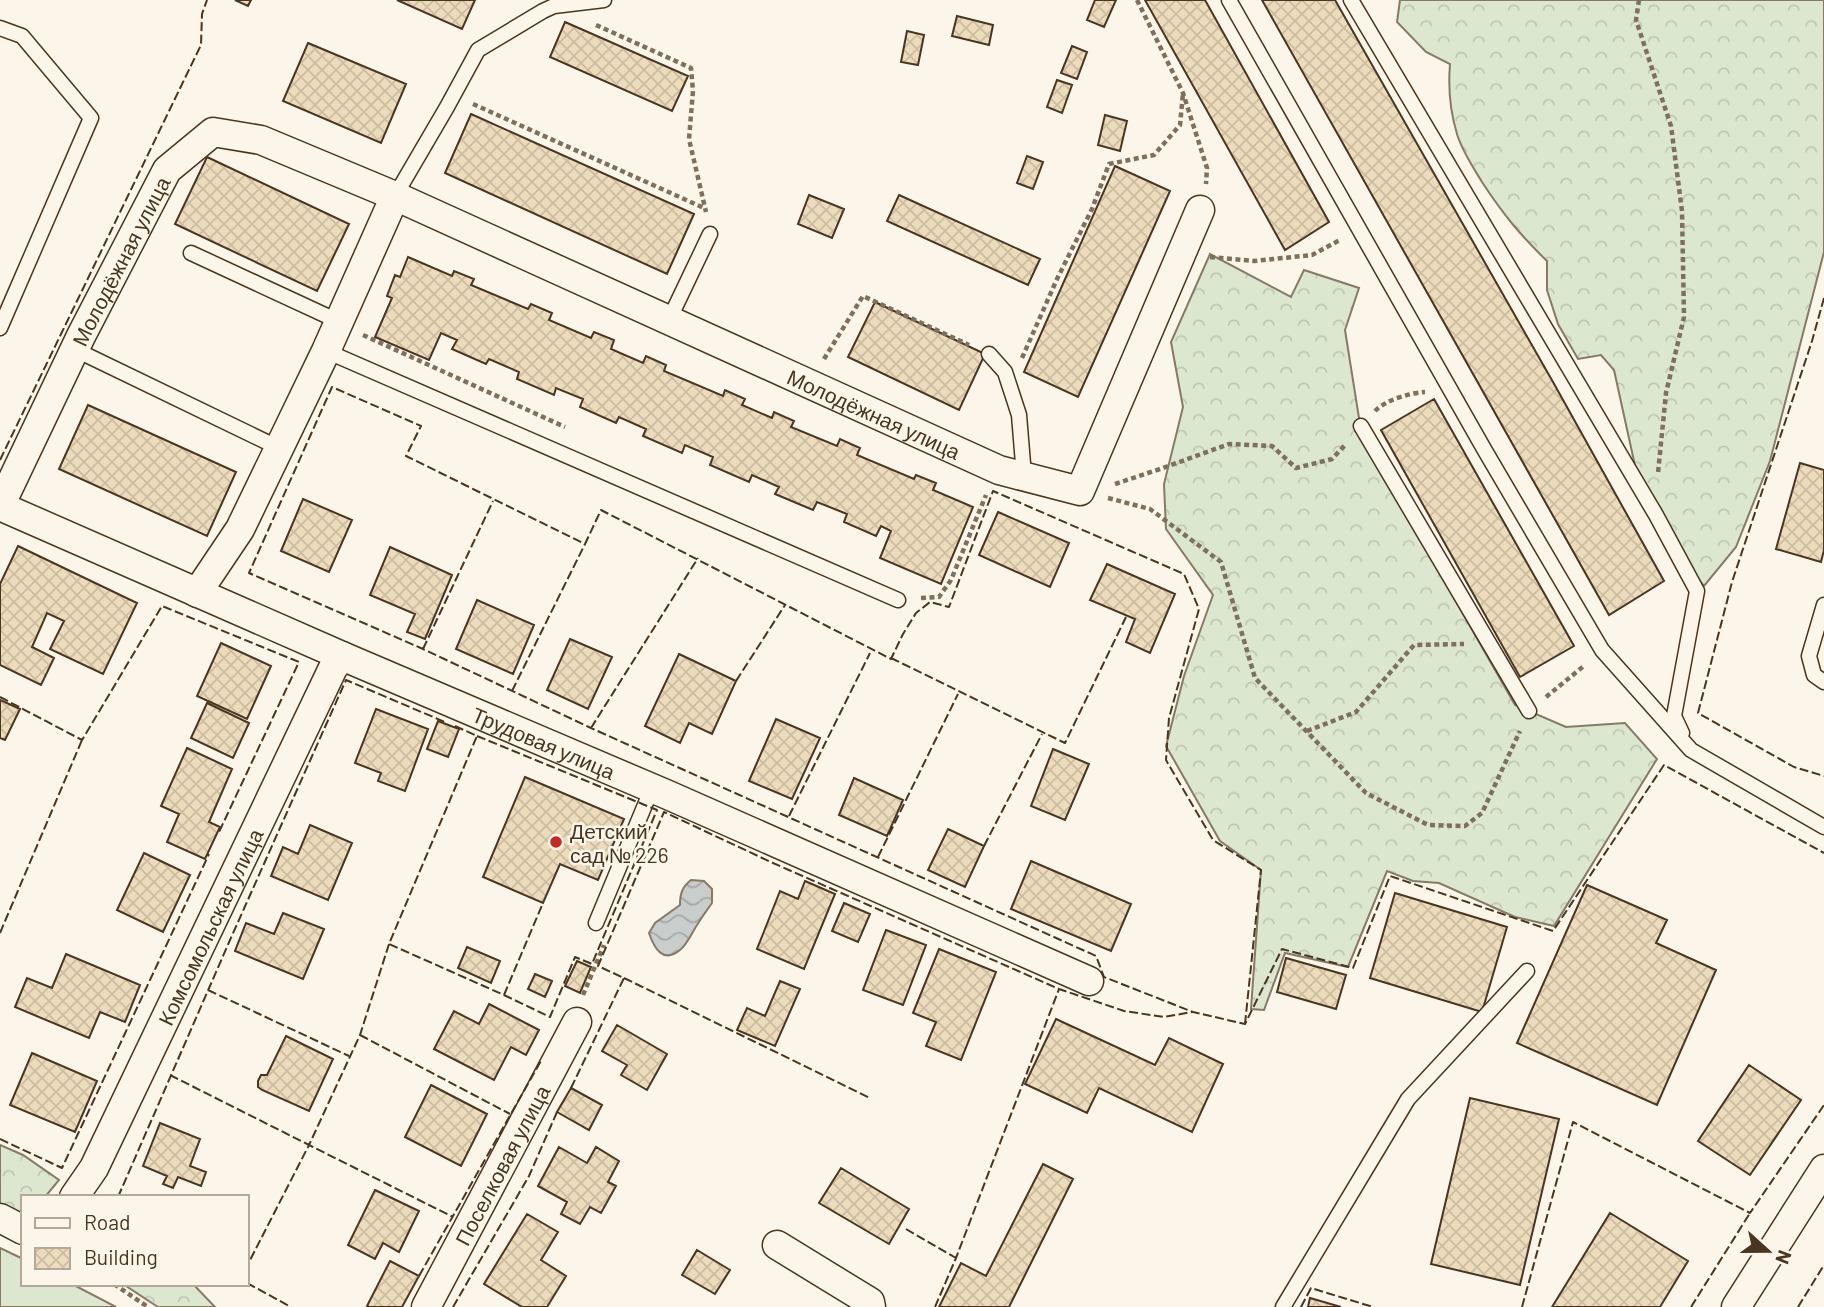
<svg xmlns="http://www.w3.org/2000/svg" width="1824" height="1307" viewBox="0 0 1824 1307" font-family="Barlow,sans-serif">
<defs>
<pattern id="forest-crowns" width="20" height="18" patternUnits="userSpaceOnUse" patternTransform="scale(1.75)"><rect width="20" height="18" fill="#dce7d0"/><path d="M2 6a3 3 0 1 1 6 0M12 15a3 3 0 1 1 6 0" fill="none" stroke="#bec7b2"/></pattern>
<pattern id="water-waves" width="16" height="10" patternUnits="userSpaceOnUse" patternTransform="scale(1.75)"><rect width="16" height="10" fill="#c9cecd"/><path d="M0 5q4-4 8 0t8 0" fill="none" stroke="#a5a8a6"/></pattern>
<pattern id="building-cross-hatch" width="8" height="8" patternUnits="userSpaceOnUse" patternTransform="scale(1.75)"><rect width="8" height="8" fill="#ecdcbc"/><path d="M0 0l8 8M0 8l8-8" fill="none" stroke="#ccbda1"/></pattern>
</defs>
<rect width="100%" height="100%" fill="#fbf6e9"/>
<path fill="#dce7d0" stroke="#887966" stroke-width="2" d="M 0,1248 L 23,1259 L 23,1284 L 72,1284 L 116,1307 L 0,1307 Z"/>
<path fill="url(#forest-crowns)" stroke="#887966" stroke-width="2" d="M 1400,0 L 1824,0 L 1824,252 L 1770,461 L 1736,547 L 1704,586 L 1680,559 L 1643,502 L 1614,370 L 1601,355 L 1578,359 L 1558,324 L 1547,290 L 1547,261 C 1520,235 1503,214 1482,182 C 1473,167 1462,151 1457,134 C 1450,111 1448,88 1450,64 L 1426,52 L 1397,22 Z
M 1210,254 L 1291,297 L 1304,270 L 1359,288 L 1345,330 L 1362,437 L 1515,705 L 1566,727 L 1625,723 L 1657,759 L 1554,926 L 1515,917 L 1439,883 L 1413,881 L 1387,871 L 1348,967 L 1285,953 L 1264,1010 L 1251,1009 L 1261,870 L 1220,841 L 1166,746 L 1184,676 L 1213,595 L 1166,529 L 1164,484 L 1183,407 L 1171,342 Z
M 0,1145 L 23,1155 L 59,1180 L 45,1197 L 23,1197 L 23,1217 L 0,1209 Z
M 123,1284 L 193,1284 L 215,1307 L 158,1307 Z"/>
<path fill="url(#water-waves)" stroke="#887966" stroke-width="2" d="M 691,880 L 704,881 L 712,889 L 712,903 C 708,909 703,915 699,922 C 693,930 688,944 680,950 C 663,964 654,948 649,933 L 655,923 L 680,905 C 680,894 682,887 691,880 Z"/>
<path fill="url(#building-cross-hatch)" stroke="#4a3520" stroke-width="2" d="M 235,0 L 251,0 L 248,6 Z
M 397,0 L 475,0 L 462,29 Z
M 1095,0 L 1116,0 L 1104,27 L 1087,20 Z
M 1145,0 L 1205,0 L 1329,222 L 1285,250 Z
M 1262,0 L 1335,0 L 1553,382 L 1664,581 L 1609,615 Z
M 957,16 L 993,25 L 989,45 L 952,36 Z
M 565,22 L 688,76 L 672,111 L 550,57 Z
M 907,31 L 924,35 L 918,65 L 901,62 Z
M 308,43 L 406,84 L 381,143 L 283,101 Z
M 1072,46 L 1087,52 L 1077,79 L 1061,73 Z
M 1057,80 L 1072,85 L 1062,113 L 1047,107 Z
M 471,114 L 694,214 L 667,274 L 445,173 Z
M 1105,115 L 1127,121 L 1120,151 L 1098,145 Z
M 1027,156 L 1043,162 L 1033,189 L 1017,183 Z
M 207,157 L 349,224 L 317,291 L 175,224 Z
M 1115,166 L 1170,191 L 1078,397 L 1024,372 Z
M 809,195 L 844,209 L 832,238 L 798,224 Z
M 899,195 L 1040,259 L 1028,285 L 887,221 Z
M 408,257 L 452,276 L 454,271 L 474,279 L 471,285 L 528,309 L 531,304 L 552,313 L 549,320 L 591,338 L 594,332 L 614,340 L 611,349 L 643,363 L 646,356 L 666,365 L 664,371 L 723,396 L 725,390 L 745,399 L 742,405 L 772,418 L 774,412 L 794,421 L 791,427 L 837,446 L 840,439 L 860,448 L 857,455 L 914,479 L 916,475 L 936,483 L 933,490 L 973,507 L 941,584 L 880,558 L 891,531 L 881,526 L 876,536 L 844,522 L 847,514 L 817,502 L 813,510 L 775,494 L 779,487 L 752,475 L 749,482 L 710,465 L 713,457 L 685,445 L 682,453 L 643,436 L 646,429 L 619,417 L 616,423 L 580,407 L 583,399 L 556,388 L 554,395 L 517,379 L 519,372 L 489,359 L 486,364 L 452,349 L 457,340 L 441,333 L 429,360 L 375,337 L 392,298 L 387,296 L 395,275 L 400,277 Z
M 875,302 L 985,354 L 959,410 L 848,357 Z
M 1434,399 L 1574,646 L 1520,677 L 1381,430 Z
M 88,405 L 236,472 L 207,536 L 59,469 Z
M 1800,463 L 1824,470 L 1824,550 L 1821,562 L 1776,549 Z
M 303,499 L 352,520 L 329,572 L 281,551 Z
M 998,512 L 1069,543 L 1050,587 L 979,555 Z
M 18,546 L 137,603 L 103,674 L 50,649 L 64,621 L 47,613 L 32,647 L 54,658 L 41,685 L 0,665 L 0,584 Z
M 390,547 L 452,575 L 425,639 L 407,632 L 415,614 L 370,595 Z
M 1107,564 L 1175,594 L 1150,653 L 1126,642 L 1135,619 L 1090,600 Z
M 477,600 L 534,625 L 513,674 L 456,649 Z
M 570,639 L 612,657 L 588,709 L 547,690 Z
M 221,643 L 271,666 L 247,719 L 197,696 Z
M 679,654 L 736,681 L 712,734 L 689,723 L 680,743 L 645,726 Z
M 0,700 L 20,709 L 5,740 L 0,738 Z
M 207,703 L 249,723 L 233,758 L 191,738 Z
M 376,709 L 428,729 L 405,791 L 378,781 L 381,773 L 355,763 Z
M 776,719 L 820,738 L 792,799 L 749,781 Z
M 438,721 L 459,729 L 448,757 L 427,749 Z
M 187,748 L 232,769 L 209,822 L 220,827 L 205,859 L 167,842 L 179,814 L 161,806 Z
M 1053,749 L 1089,764 L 1065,820 L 1031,806 Z
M 525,777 L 624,819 L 598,880 L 560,864 L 543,903 L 483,877 Z
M 854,778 L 903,800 L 887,836 L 839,815 Z
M 310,825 L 352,843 L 328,900 L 271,876 L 283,847 L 298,854 Z
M 948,829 L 984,846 L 965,887 L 928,870 Z
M 144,853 L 190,875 L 163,932 L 117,910 Z
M 1031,861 L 1131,904 L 1111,951 L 1011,909 Z
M 805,881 L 835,894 L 804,969 L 757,949 L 780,891 L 798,899 Z
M 1587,885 L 1667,920 L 1656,943 L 1716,970 L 1657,1105 L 1517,1043 Z
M 1395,893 L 1507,927 L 1482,1012 L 1370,978 Z
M 844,903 L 870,914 L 858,942 L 832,931 Z
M 283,913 L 324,929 L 303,979 L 235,951 L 246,923 L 274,934 Z
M 886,930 L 926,945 L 903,1005 L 863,990 Z
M 467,947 L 500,961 L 491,983 L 458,968 Z
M 939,949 L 996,972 L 961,1060 L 926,1046 L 936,1022 L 913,1013 Z
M 66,954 L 140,985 L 125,1022 L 100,1012 L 89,1038 L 15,1007 L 27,978 L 52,988 Z
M 1286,958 L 1346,975 L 1336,1009 L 1277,992 Z
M 577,961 L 591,967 L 580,993 L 565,986 Z
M 535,974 L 552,981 L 545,997 L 528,989 Z
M 780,981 L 800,989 L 775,1046 L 737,1030 L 747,1008 L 765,1016 Z
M 489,1004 L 539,1030 L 526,1055 L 511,1047 L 494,1080 L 434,1049 L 454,1011 L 479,1024 Z
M 1056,1019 L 1155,1065 L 1169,1038 L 1223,1064 L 1192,1132 L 1099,1088 L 1087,1113 L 1025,1084 Z
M 617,1025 L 667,1054 L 647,1090 L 621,1075 L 627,1065 L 602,1051 Z
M 286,1036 L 333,1059 L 309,1111 L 262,1090 L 258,1087 L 258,1081 L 261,1075 L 267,1075 Z
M 32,1053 L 97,1081 L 75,1132 L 10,1105 Z
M 1749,1065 L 1801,1100 L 1750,1175 L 1698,1141 Z
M 431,1085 L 487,1114 L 461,1166 L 405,1137 Z
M 571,1088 L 602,1105 L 589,1130 L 557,1112 Z
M 1470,1098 L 1559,1119 L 1520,1285 L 1431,1264 Z
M 160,1123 L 200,1139 L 190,1166 L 206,1172 L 201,1186 L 178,1177 L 173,1188 L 163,1184 L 167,1176 L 143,1166 Z
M 559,1147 L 587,1163 L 596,1147 L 619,1161 L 608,1182 L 616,1186 L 601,1213 L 590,1207 L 580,1224 L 561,1214 L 567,1202 L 538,1186 Z
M 1043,1164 L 1073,1179 L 1009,1307 L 939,1307 L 961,1263 L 986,1276 Z
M 841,1168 L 909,1209 L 889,1244 L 819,1203 Z
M 375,1190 L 419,1211 L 399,1252 L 383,1243 L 375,1259 L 348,1245 Z
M 1610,1213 L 1688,1261 L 1660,1307 L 1552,1307 Z
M 527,1214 L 558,1232 L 541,1260 L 566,1276 L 547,1307 L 522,1307 L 484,1284 Z
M 697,1250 L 730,1270 L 715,1294 L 682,1275 Z
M 390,1261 L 419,1276 L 402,1307 L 369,1307 L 367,1306 Z
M 1310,1298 L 1341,1307 L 1308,1307 Z"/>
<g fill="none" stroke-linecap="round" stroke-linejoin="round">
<g stroke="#4a3520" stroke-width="17">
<path id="lane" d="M 1229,0 L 1484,449 L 1602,650 L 1691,750 L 1824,827
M 1351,0 L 1656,515 L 1697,591 L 1674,716 L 1682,733
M 0,28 L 22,36 L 91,118 L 0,328
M 395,196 L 447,107 L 478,50 L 543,11 L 554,6 L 604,0
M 191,253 L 340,322
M 669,320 L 710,234
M 74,349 L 279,448
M 326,351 L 898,600
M 989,354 L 1005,372 L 1019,415 L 1024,476
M 1361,426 L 1529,711
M 1824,605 L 1809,656 L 1814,675 L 1824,682
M 596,923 L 652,788
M 1283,1307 L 1408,1099 L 1527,971"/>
</g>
<g stroke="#4a3520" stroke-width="31">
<g id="street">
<path id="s1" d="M 0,506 L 81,336 L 167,170 L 213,132 L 261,140 L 395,196 L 999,470 L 1080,491 L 1200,210"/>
<path id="s2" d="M 0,506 L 342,656 L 668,795 L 1089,981"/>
<path d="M 197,593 L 240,529 L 326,351 L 395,196"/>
<path id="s3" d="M 74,1197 L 94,1168 L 333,668 L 342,656"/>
<path d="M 0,1218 L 23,1230"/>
<path d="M 777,1245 L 870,1302 L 871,1307"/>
<path id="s4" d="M 426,1307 L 577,1022"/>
<path d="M 1736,1307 L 1824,1169"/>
</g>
</g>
<path stroke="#7f6f5c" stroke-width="4.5" stroke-dasharray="5 3.5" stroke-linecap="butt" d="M 1137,0 L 1183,93 L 1207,168 L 1206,184
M 1639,0 L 1636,20 L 1671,126 L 1682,211 L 1684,317 L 1666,393 L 1658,473
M 596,25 L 691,68 L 693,91 L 689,139 L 706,212
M 473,104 L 704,208
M 1210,257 L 1254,261 L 1312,255 L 1340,240
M 363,335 L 565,427
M 1022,358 L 1057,279 L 1092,209 L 1109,164 L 1154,155 L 1180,125 L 1183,93
M 824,359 L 863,296 L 969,345
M 1375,411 C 1386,400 1409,393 1425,392
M 1115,484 L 1160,469 L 1229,444 L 1272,446 L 1296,468 L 1332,459 L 1346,444
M 1108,498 L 1150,509 L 1221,562 L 1255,678 L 1366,793 L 1428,825 L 1465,826 L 1482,813 L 1520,731
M 921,598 L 939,597 L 951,580 L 986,495
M 1546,697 L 1585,665
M 1307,731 L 1356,712 L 1414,645 L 1464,644
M 583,995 L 604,945
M 114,1284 L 148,1307"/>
<use href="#lane" stroke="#fbf6e9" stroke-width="14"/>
<use href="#street" stroke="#fbf6e9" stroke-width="28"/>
<path stroke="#4a3520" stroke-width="2" stroke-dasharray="9 3.5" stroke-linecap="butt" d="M 1824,298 L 1812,341 L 1732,582 L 1698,713 L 1794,767 L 1824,776
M 0,460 L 201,45 L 202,14 L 207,0
M 423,649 L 493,501
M 891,658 L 1065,743 L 1126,617
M 736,681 L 785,605
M 512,691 L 585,544
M 0,697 L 82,740 L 162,606 L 299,662 L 219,832
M 455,726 L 477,736
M 591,728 L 698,558
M 477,736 L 657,810 L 592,964 L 575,957 L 550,1017 L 504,995 L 389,944 Z
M 789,816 L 870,653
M 984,846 L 1042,734
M 878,857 L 958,694
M 0,933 L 82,740
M 389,944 L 360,1035 L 309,1145 L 453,1217
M 624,978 L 870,1098
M 208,990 L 349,1056
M 504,995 L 543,903
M 1245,1024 L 1261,870 L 1213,840 L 1166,760 L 1169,718 L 1199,609 L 1184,574 L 993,491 L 949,607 L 930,602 L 916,613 L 903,634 L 891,659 L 601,510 L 585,544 L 406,456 L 421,426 L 332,387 L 249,573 L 423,649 L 591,728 L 1096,956 L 1104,977 L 1193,1012 L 1245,1024 L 1282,949 L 1353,968 L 1390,876 L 1553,931 L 1664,765 L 1824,853
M 360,1035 L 510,1114
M 170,1075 L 309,1145 L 247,1266
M 571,1088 L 624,978 L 598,966 L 664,812 L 773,863 L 1059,989 L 1124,1011 L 1164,1017 L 1192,1012
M 0,1139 L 62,1168 L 209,854
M 118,1197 L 230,940 L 346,680 L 445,722
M 906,1229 L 956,1258
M 419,1276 L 542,1059
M 247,1283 L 291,1307
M 453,1307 L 529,1176 L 557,1112
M 935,1307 L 956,1258 L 1059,989
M 1301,1307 L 1311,1288 L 1373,1307
M 1522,1307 L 1573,1122 L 1750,1213 L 1824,1105
M 1691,1307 L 1750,1213
M 1798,1307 L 1824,1265"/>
</g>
<circle fill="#c62828" stroke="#fbf6e9" stroke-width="2.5" cx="556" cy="842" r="7"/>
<g text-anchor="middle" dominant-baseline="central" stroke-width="5" stroke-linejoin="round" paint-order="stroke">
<g font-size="21" fill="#4a3520" stroke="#fbf6e9">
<text stroke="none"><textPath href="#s1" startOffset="273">Молодёжная улица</textPath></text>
<text stroke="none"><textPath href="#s1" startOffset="1155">Молодёжная улица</textPath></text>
<text stroke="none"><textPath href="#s2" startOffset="593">Трудовая улица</textPath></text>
<text stroke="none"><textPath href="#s3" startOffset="303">Комсомольская улица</textPath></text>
<text stroke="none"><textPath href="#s4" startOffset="161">Поселковая улица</textPath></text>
</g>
<g font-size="21" fill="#4a3520" stroke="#fbf6e9" text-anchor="start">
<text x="570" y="830">Детский<tspan x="570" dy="24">сад № 226</tspan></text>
</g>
</g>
<rect x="21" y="1195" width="228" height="91" fill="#fbf6e9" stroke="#b4a999" stroke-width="2"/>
<rect x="35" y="1218" width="35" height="10" fill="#fbf6e9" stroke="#b4a999" stroke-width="2"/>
<text x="84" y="1230" font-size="21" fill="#4a3520">Road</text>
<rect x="35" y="1248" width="35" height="21" fill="url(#building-cross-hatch)" stroke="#b4a999" stroke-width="2"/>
<text x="84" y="1265" font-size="21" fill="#4a3520">Building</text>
<g transform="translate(1768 1251) rotate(111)" stroke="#fbf6e9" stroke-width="5" paint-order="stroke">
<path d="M0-5L12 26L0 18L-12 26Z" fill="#4a3520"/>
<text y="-10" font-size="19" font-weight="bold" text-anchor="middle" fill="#4a3520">N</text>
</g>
</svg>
